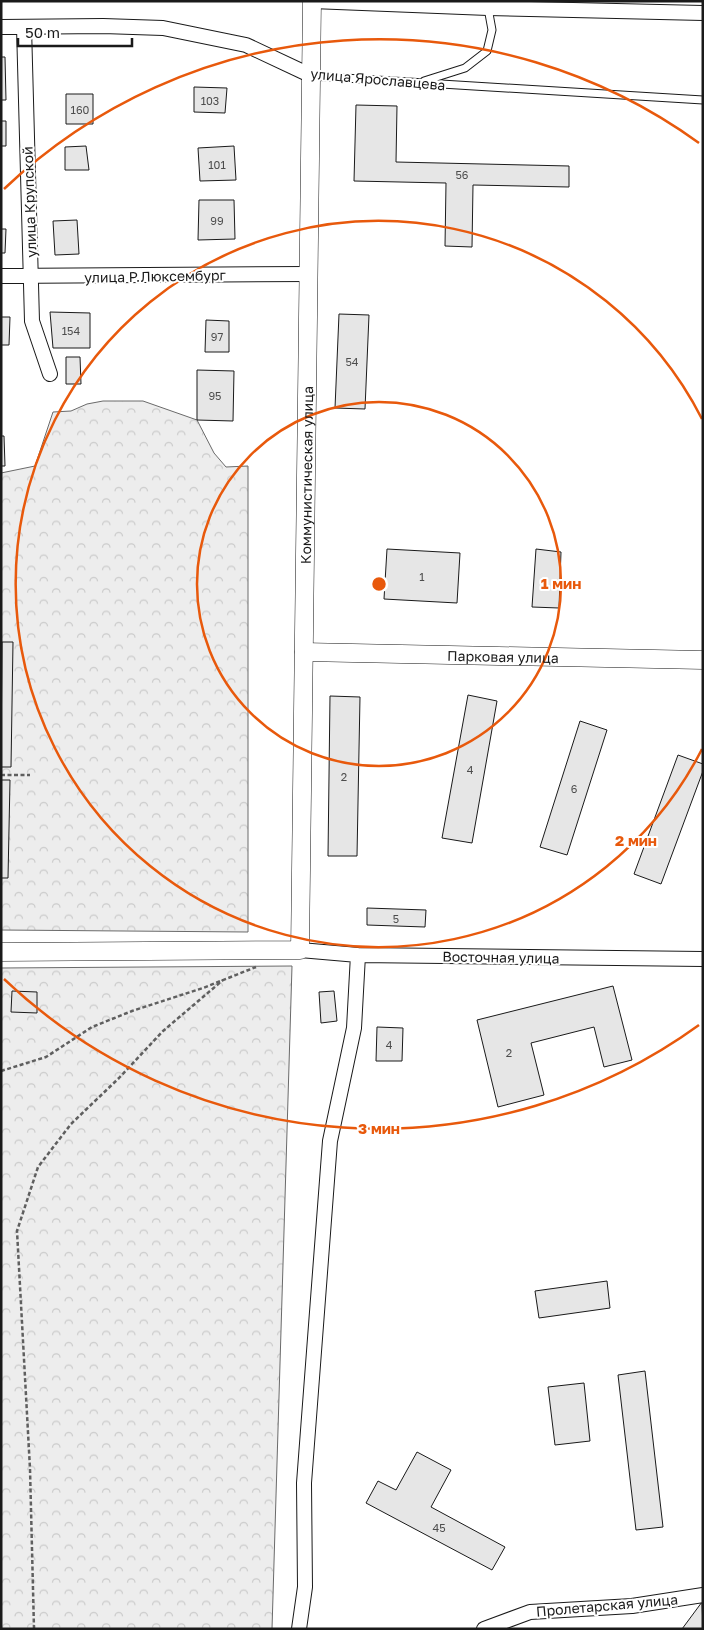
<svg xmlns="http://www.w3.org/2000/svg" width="704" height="1630" viewBox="0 0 704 1630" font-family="'Golos Text',sans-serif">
<defs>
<pattern id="park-crowns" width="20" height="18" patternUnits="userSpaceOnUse" patternTransform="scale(1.25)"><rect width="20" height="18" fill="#ededed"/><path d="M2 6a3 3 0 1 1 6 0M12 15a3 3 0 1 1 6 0" fill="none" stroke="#cbcbcb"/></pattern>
</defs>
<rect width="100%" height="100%" fill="#fff"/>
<path fill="url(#park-crowns)" stroke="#6a6a6a" d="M 103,401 L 143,401 L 197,420 L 214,453 L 226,467 L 248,466 L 248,932 L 1,930 L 1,473 L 35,466 L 53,412 L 71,411 L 87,404 Z
M 292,966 L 272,1629 L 1,1629 L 1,968 Z"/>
<path fill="#e6e6e6" stroke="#1a1a1a" d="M 1,57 L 5,57 L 6,100 L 1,100 Z
M 194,87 L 227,88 L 225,113 L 194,112 Z
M 66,94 L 93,94 L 93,124 L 66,124 Z
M 356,105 L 397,106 L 396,162 L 569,166 L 569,187 L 473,185 L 472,247 L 445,246 L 446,183 L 354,181 Z
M 1,121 L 6,121 L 6,146 L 1,146 Z
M 86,146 L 89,170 L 65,170 L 65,147 Z
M 234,146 L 236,180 L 200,181 L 198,148 Z
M 199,200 L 234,200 L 235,239 L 198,240 Z
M 77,220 L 79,254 L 55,255 L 53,221 Z
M 1,229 L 6,229 L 5,253 L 1,253 Z
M 50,312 L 90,313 L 90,348 L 53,348 Z
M 339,314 L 369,315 L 365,409 L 335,408 Z
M 1,317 L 10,317 L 9,345 L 1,345 Z
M 206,320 L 229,321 L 229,352 L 205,352 Z
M 66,357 L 80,357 L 81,384 L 66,384 Z
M 197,370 L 234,371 L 233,421 L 197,420 Z
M 1,436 L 4,436 L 5,466 L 1,466 Z
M 387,549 L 460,553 L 457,603 L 384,599 Z
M 536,549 L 561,552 L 559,608 L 532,607 Z
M 2,642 L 13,642 L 11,767 L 1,767 Z
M 468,695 L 497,701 L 472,843 L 442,838 Z
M 330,696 L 360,697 L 357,856 L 328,856 Z
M 580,721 L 607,730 L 567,855 L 540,847 Z
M 678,755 L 703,764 L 703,771 L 661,884 L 634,874 Z
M 1,780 L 10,780 L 8,878 L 1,878 Z
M 367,908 L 426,910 L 425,927 L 367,925 Z
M 613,986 L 632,1060 L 604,1067 L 594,1027 L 531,1043 L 544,1095 L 498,1107 L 477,1020 Z
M 12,991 L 37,992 L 37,1013 L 11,1012 Z
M 334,991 L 337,1021 L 321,1023 L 319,992 Z
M 377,1027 L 403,1028 L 402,1061 L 376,1061 Z
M 607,1281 L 610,1308 L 539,1318 L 535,1291 Z
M 645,1371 L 663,1527 L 636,1530 L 618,1375 Z
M 584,1383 L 590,1441 L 555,1445 L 548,1387 Z
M 417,1452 L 451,1470 L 431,1507 L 505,1547 L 492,1570 L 366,1503 L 378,1481 L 396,1490 Z
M 702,1602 L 703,1629 L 682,1629 Z"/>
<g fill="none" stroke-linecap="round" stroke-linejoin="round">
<g stroke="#1a1a1a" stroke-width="9">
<path id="service" d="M 312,76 L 703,100
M 424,81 L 465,68 L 487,51 L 492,30 L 488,8"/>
</g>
<g stroke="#1a1a1a" stroke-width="16">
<path id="minor" d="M 312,1 L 488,8 L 703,13
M 1,27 L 103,26 L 163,28 L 246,45 L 312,76
M 24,27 L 32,321 L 50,374
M 1,276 L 309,274
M 300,950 L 358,955 L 703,959
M 299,1629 L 305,1587 L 304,1483 L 330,1141 L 354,1028 L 358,955
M 484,1629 L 530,1612 L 632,1606 L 703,1595"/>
</g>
<g stroke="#1a1a1a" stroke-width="19">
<g id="tertiary">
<path id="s1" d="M 304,652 L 703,660"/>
<path id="s2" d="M 1,952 L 300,950 L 312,1"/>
</g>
</g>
<path stroke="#5f5f5f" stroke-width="2.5" stroke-dasharray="4 2.5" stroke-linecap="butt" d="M 1,775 L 30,775
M 1,1071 L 46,1057 L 92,1027 L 132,1011 L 203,988 L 256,967
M 34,1629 L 30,1469 L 17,1231 L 38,1167 L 71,1124 L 119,1078 L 163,1031 L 223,980"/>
<use href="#service" stroke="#fff" stroke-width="7"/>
<use href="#minor" stroke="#fff" stroke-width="14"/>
<use href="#tertiary" stroke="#fff" stroke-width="18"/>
</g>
<g fill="none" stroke="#e8590c" stroke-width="2.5">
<circle cx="379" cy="584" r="182"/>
<path d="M702 749A363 363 0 1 1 702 419"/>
<path d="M699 1025A545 545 0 0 1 4 979M4 189A545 545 0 0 1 699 143"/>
</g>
<g text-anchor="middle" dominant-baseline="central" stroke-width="4" stroke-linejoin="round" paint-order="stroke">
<g font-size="11" fill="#4d4d4d">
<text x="210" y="100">103</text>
<text x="80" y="109">160</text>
<text x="217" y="164">101</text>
<text x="462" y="174">56</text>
<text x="217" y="220">99</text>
<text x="71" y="330">154</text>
<text x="217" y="336">97</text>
<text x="352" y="361">54</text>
<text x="215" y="395">95</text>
<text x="422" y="576">1</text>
<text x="470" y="769">4</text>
<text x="344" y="776">2</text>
<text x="574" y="788">6</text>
<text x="396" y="918">5</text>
<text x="389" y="1044">4</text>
<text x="509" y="1052">2</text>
<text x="439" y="1527">45</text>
</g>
<g font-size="14" fill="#1a1a1a" stroke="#fff">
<text transform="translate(378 79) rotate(5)">улица Ярославцева</text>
<text transform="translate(29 202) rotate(-92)">улица Крупской</text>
<text transform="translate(155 276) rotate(-1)">улица Р.Люксембург</text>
<text stroke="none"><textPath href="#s2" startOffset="774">Коммунистическая улица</textPath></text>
<text stroke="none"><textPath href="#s1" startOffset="199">Парковая улица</textPath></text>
<text transform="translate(501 957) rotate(1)">Восточная улица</text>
<text transform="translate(607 1605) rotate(-5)">Пролетарская улица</text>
</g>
</g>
<circle cx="379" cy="584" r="8" fill="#e8590c" stroke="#fff" stroke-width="2.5"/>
<g font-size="15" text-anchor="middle" font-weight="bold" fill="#e8590c" stroke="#fff" stroke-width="4" stroke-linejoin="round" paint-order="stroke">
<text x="561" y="589">1 мин</text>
<text x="636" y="846">2 мин</text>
<text x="379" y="1134">3 мин</text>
</g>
<rect width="704" height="1630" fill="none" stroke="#1a1a1a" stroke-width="5"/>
<path d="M18 38v8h114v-8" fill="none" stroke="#1a1a1a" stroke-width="2.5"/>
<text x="25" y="38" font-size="15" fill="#1a1a1a" stroke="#ffffff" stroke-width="4" paint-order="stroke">50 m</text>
</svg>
